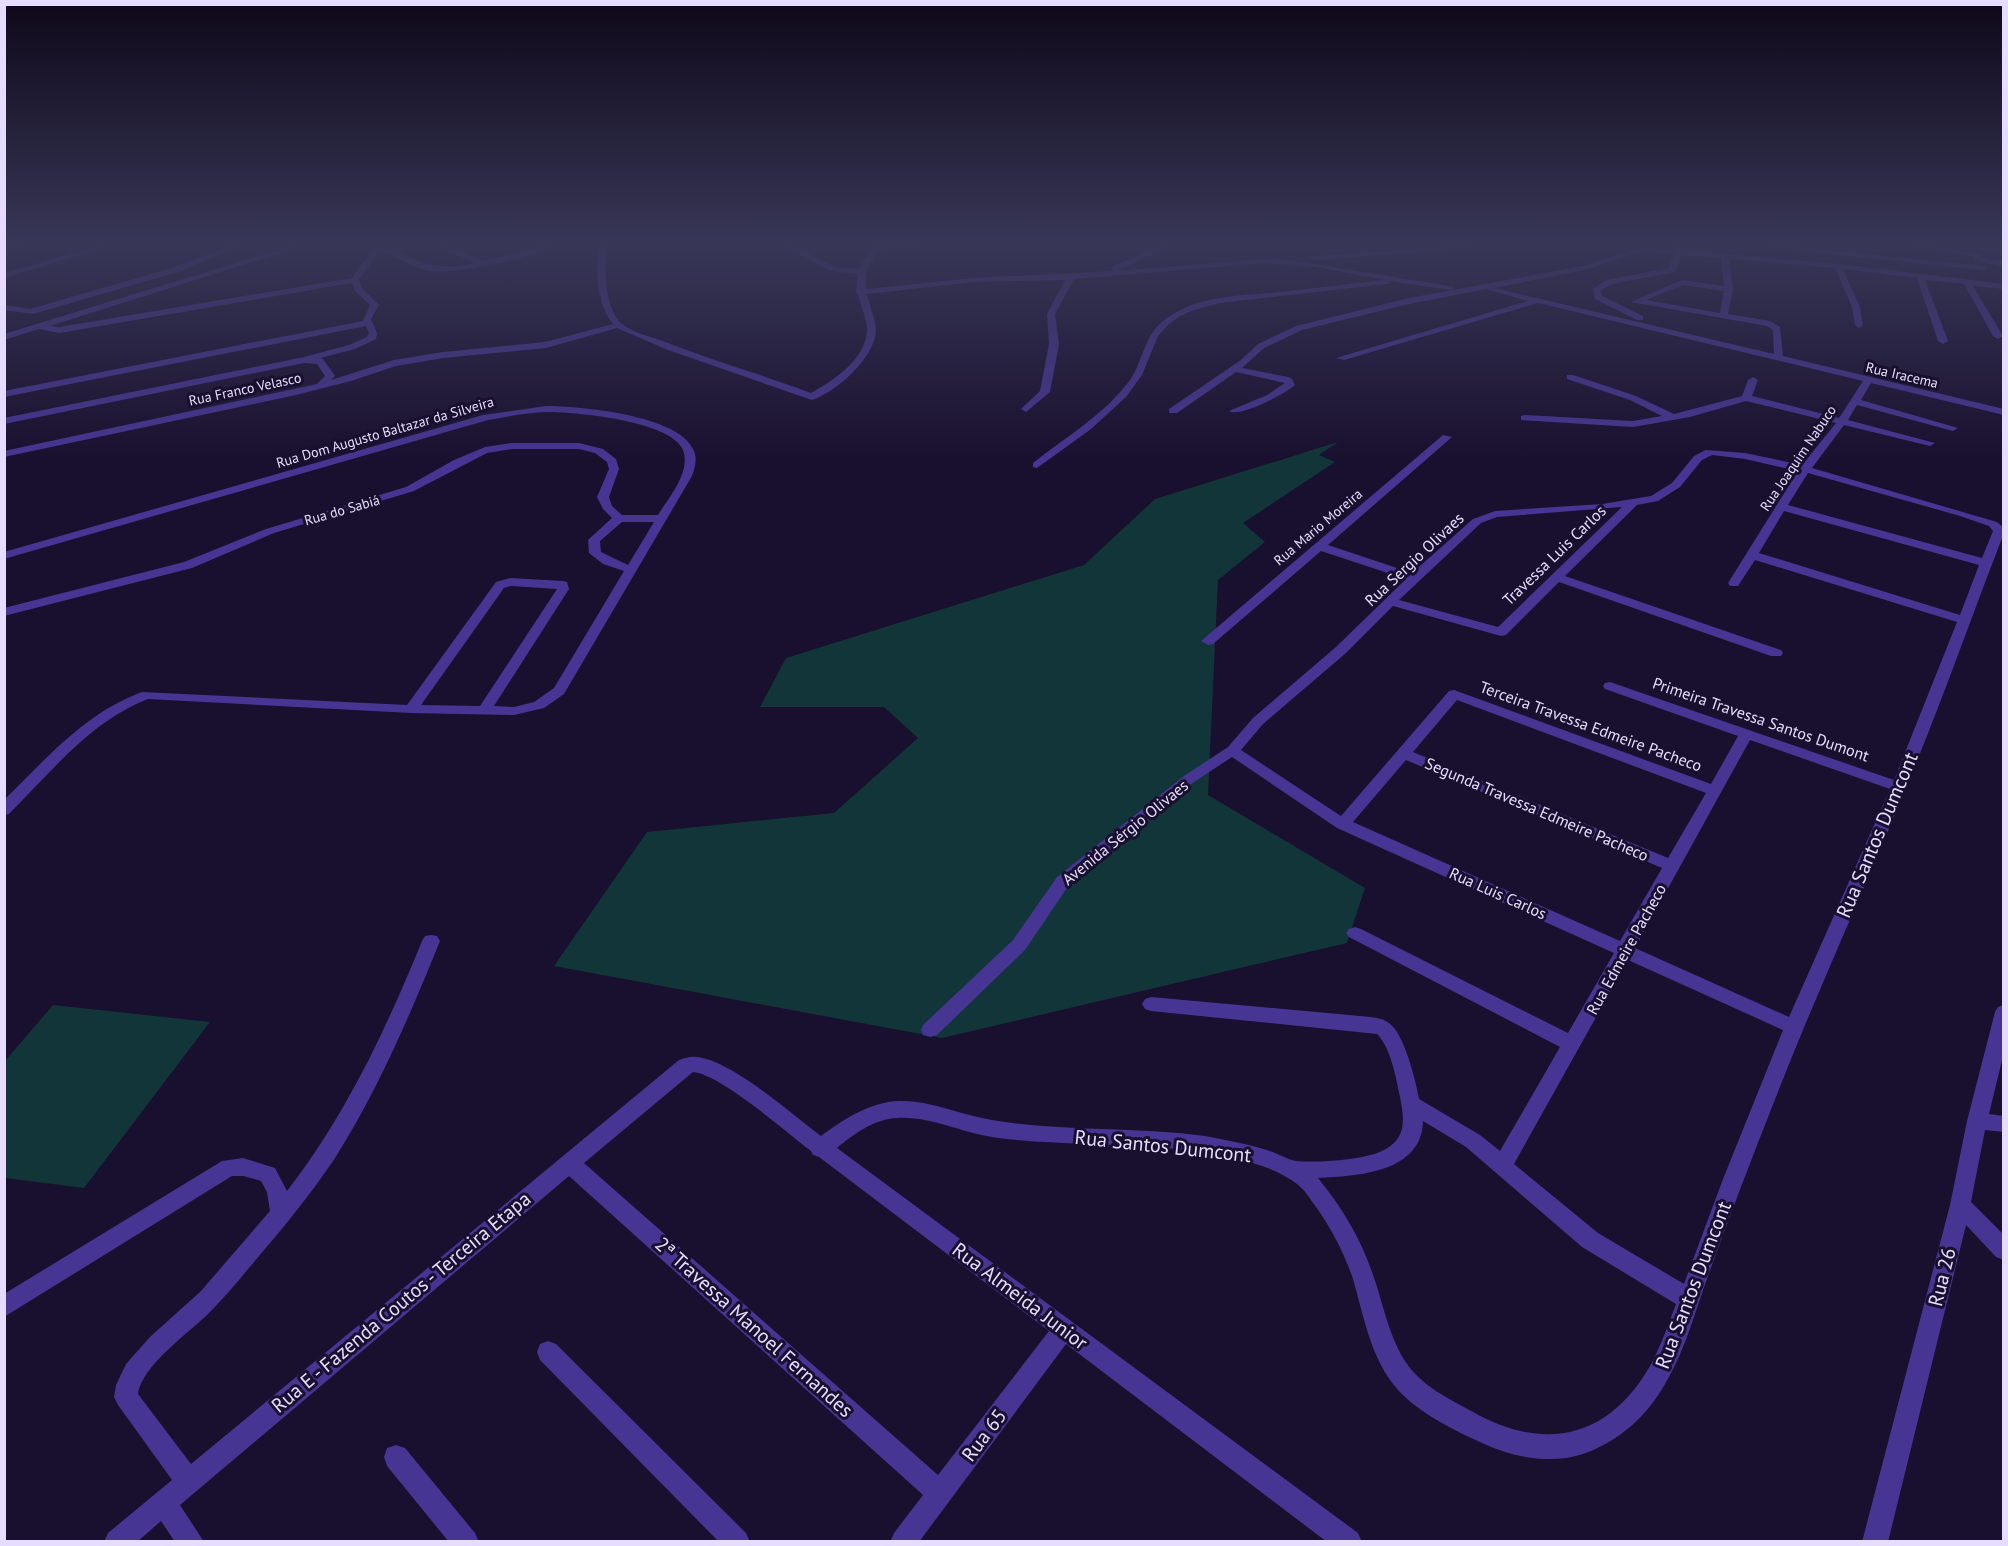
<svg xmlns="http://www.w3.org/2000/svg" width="2008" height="1546" viewBox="0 0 2008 1546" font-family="'PT Sans',sans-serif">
<rect width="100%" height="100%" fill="#190f2e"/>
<path fill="#113539" d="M 1338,442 L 1319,455 L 1335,462 L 1243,523 L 1265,542 L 1218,580 L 1208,795 L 1365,888 L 1347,943 L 942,1038 L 554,966 L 647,832 L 834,813 L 918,738 L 884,707 L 760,707 L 786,658 L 1084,565 L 1155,499 Z
M 53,1005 L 210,1022 L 84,1188 L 5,1178 L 5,1061 Z"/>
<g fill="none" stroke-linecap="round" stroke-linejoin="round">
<path fill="#463592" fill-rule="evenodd" d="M 12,246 L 26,246 L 4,252 L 4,248 Z
M 99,246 L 111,246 L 4,278 L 4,273 Z
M 229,246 L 239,246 L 178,272 L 33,314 L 4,310 L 4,305 L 30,309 L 172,268 Z
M 291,246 L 303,246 L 50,326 L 59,327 L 352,278 L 374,248 L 370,246 L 390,249 L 417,246 L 397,252 C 427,266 442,270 475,263 L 434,246 L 445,246 L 485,261 L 543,246 L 555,246 C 535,258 451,275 428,271 C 411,267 396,256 380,250 L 359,280 L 362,288 L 379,305 L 371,319 L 377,333 L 376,339 L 355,349 L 320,358 L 323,359 L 335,376 L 331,380 L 394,360 L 443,352 L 545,342 L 613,324 C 597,304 594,270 600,246 L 608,246 C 603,266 605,310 622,324 C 632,332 648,336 660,340 C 710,360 761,374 811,393 C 834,380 865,360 867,331 C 867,320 861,306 858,294 L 856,292 L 858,274 L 830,271 L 784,246 L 794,246 L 835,267 L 859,269 L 873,246 L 924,246 L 920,248 L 877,251 L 866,272 L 866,289 L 974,278 L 1113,271 L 1111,267 L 1160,246 L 1170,246 L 1117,271 L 1276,258 L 1455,287 L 1451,290 L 1389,281 L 1389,284 L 1386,284 L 1220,303 L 1194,310 L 1180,316 L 1168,325 L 1158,336 L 1142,375 L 1126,397 L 1091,429 L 1037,468 L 1033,467 L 1033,463 C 1066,437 1105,414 1130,380 C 1143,361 1144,336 1163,321 C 1195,295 1241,296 1280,292 C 1315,288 1350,284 1385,280 L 1317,267 L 1265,263 L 1074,279 L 1055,314 L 1059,344 L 1050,392 L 1026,412 L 1021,409 L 1040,391 L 1049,344 L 1047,314 L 1065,280 L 974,282 L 867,294 C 869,305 876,319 876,330 C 875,358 836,392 812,400 L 668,350 L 617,328 L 546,348 L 443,358 L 396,366 L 351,381 L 296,395 L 4,457 L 4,451 L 317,384 L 325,376 L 317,364 L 304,363 L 4,424 L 4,418 L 304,357 L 349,345 L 367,337 L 369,333 L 366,326 L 4,397 L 4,391 L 363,321 L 370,305 L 355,291 L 352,283 L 59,333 L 39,329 L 4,340 L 4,334 Z
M 1445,246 L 1478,246 L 1474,248 L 1315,260 L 1311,258 L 1315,256 Z
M 1674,246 L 1682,246 L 1683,250 L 1838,264 L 2004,284 L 2004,289 L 1973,286 L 2003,336 L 1998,339 L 1993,336 L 1964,284 L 1925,280 L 1948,341 L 1943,344 L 1938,341 L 1917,278 L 1843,269 L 1860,307 L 1863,325 L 1859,328 L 1855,325 L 1852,307 L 1835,268 L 1729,259 L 1733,289 L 1728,314 L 1770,321 L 1780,327 L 1783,356 L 2004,409 L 2004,415 L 1871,383 L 1861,400 L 1958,428 L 1953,431 L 1857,405 L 1848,420 L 1935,443 L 1930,446 L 1844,425 L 1812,468 L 1997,522 L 2004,528 L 2004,533 C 1971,618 1941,704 1906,788 C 1863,893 1815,996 1774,1102 C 1751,1160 1729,1218 1708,1276 C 1695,1312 1685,1351 1665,1384 C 1647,1416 1620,1440 1586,1453 C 1552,1465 1514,1458 1482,1443 C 1452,1429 1414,1411 1393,1384 C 1369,1353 1363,1312 1352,1276 C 1343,1251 1331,1228 1316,1207 C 1310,1199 1305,1190 1297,1184 C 1233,1135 1074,1150 992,1137 C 960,1132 929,1116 897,1118 C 874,1119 854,1134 837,1148 L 1358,1533 L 1362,1542 L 1327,1542 L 1066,1344 L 919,1542 L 890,1542 L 894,1533 L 923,1495 L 569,1176 L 180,1505 L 204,1542 L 175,1542 L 161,1521 L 137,1542 L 104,1542 L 108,1533 L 172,1480 L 118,1405 L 114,1397 L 116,1385 L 126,1364 L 150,1337 L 201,1291 L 270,1211 L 267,1192 L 261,1181 L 243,1176 L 232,1176 L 4,1317 L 4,1294 L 222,1161 L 243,1158 L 275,1168 L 287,1191 C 346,1115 386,1029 422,941 L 425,936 L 431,935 L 437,936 L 440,941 C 410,1015 378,1090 335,1158 C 309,1197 279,1233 248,1269 C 236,1284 223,1299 209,1313 C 189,1333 142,1365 138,1394 L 191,1464 L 679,1060 C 685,1058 691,1056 697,1057 C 733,1061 791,1114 821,1136 C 844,1119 870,1102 899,1101 C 930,1100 961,1115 992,1120 C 1062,1132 1135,1126 1205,1136 C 1226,1140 1247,1144 1267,1150 C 1276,1153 1288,1160 1296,1161 C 1318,1163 1368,1160 1386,1149 C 1407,1137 1404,1118 1400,1097 C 1396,1078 1391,1048 1377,1034 L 1151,1011 L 1145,1009 L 1142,1004 L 1145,999 L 1151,997 L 1371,1017 C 1377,1018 1384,1019 1389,1023 C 1404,1033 1416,1081 1419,1099 L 1480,1135 L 1500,1151 L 1560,1047 L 1349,937 L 1346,933 L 1349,929 L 1355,927 L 1361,929 L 1568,1033 L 1614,953 L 1337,828 L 1232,757 L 1194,782 L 1069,885 L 1025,950 L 937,1035 L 930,1037 L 923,1035 L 921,1030 L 923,1025 L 1013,940 L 1057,877 L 1184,776 L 1228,747 L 1253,718 L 1336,647 L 1406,579 L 1321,551 L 1213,644 L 1208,645 L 1201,641 L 1443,435 L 1452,437 L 1328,545 L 1412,573 L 1473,519 L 1495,511 L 1602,504 L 1651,496 L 1672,483 L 1694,456 L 1706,450 L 1745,453 L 1802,465 L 1836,423 L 1746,401 L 1690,417 L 1633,427 L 1521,420 L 1521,416 L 1525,415 L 1633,421 L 1662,416 L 1630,400 L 1567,379 L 1567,375 L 1573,375 L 1636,396 L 1674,414 L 1742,396 L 1748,380 L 1753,377 L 1758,380 L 1752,396 L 1839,418 L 1863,381 L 1538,303 L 1344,360 L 1336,358 L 1528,301 L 1486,289 L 1409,304 L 1302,330 L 1264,348 L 1242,368 L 1288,377 L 1292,379 L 1295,385 C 1285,394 1239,418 1229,411 L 1267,395 L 1285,383 L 1236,372 L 1177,413 L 1169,413 L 1169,409 L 1241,360 L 1258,344 L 1296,326 L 1409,298 L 1583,266 L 1641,247 L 1675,250 ZM 1642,251 L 1674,254 L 1669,268 L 1606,280 L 1593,289 L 1595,299 L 1637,320 L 1643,320 L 1643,316 L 1602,296 L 1601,290 L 1612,284 L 1675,272 L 1682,255 L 1721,258 L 1724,286 L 1682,280 L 1631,302 L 1767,326 L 1773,330 L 1774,354 L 1494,288 L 1585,270 ZM 1683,285 L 1724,291 L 1720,313 L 1646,300 ZM 1712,455 L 1745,459 L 1798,471 L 1728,583 L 1730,586 L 1738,586 L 1755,560 L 1957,622 L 1894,780 L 1610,682 L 1605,683 L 1603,686 L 1605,689 L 1738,736 L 1711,784 L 1454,690 L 1449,691 L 1341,816 L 1241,750 L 1263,724 L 1346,653 L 1393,606 L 1501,636 L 1506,635 L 1559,582 L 1771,656 L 1781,656 L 1783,653 L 1781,650 L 1565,576 L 1637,505 L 1658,501 L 1680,487 L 1702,460 ZM 1808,473 L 1960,516 L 1989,526 L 1993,531 L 1982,558 L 1788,505 ZM 1622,507 L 1498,627 L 1399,600 L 1481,523 L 1497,517 ZM 1784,511 L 1979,565 L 1960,615 L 1759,553 ZM 1457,700 L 1706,793 L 1668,858 L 1413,752 ZM 1750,740 L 1890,789 L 1789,1017 L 1635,948 ZM 1406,760 L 1662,868 L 1620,941 L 1353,822 ZM 1628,960 L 1783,1030 L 1723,1179 L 1684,1284 L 1598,1233 L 1514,1164 ZM 693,1072 C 720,1074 786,1132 811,1151 L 813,1155 L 819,1157 L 1049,1331 L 938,1475 L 584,1163 ZM 1423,1121 L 1466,1147 L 1582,1247 L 1676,1304 C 1668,1325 1661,1346 1650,1366 C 1608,1439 1544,1452 1473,1412 C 1448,1398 1421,1386 1405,1361 C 1388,1334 1383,1302 1372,1272 C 1360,1237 1341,1206 1318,1178 C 1357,1176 1422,1173 1423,1121 Z
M 1765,246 L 1790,246 L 1983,266 L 1987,268 L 1983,270 L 1769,248 Z
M 1908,246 L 1927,246 L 1976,253 L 1980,255 L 1979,257 L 2004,261 L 2004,266 L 1975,261 L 1975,257 Z
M 1967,246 L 2004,250 L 2004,254 L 1971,248 Z
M 546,406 C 579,406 678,415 693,449 C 698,458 695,467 692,476 L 564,694 L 544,708 L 514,715 L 411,713 L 148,699 C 91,721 52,771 9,814 L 4,815 L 4,800 C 47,758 85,713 142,692 L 407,705 L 496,582 L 510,578 L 563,581 L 567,582 L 569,589 L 494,706 L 514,707 L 534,702 L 554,688 L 624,571 L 603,564 L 589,553 L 588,540 L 612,518 L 603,509 L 597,497 L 609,469 L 607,462 L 595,453 L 579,449 L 512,449 L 487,453 L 414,491 L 274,533 L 192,568 L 4,616 L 4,608 L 184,562 L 266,529 L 406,487 L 454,460 L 485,447 L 512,443 L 579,443 L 603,449 L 616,459 L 619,469 L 609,497 L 612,506 L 622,515 L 658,515 C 668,498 689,475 684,453 C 677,421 575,412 548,412 C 528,412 508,417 488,420 L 4,559 L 4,552 L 483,415 ZM 622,522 L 654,522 L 628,565 L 601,552 L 600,541 ZM 511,586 L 557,589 L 480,706 L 421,705 L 504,588 Z
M 2004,1005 L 2004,1052 L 1989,1114 L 2004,1116 L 2004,1132 L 1985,1130 L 1971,1202 L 2004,1235 L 2004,1260 L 1996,1257 L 1966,1225 L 1888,1542 L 1862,1542 L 1950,1205 L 1967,1121 L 1995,1012 L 1998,1007 Z
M 548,1341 L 556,1344 L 746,1533 L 750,1542 L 719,1542 L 540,1360 L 537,1352 L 540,1344 Z
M 396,1445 L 405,1448 L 475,1533 L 479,1542 L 449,1542 L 387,1466 L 384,1457 L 387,1448 Z"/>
</g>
<linearGradient id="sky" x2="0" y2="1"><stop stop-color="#0e0819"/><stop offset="0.53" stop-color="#383757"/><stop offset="1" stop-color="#383757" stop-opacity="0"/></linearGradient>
<rect width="2008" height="462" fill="url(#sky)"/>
<g text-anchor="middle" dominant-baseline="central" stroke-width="6" stroke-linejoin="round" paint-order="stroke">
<g font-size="14" fill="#e5dcff" stroke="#190f2e">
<text transform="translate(1902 375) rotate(13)">Rua Iracema</text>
<text transform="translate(245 389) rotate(-12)">Rua Franco Velasco</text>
<text transform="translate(385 432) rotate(-16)">Rua Dom Augusto Baltazar da Silveira</text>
<text transform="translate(1798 458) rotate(-56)">Rua Joaquim Nabuco</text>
<text transform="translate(342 510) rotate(-16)">Rua do Sabiá</text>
<text transform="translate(1318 527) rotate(-40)">Rua Mario Moreira</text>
</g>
<g font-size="16" fill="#e5dcff" stroke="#190f2e">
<text transform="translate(1554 555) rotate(-44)">Travessa Luis Carlos</text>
<text transform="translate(1414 559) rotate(-43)">Rua Sergio Olivaes</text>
<text transform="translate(1761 719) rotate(19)">Primeira Travessa Santos Dumont</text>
<text transform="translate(1591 726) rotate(20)">Terceira Travessa Edmeire Pacheco</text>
<text transform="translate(1537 809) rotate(23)">Segunda Travessa Edmeire Pacheco</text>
<text transform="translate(1125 832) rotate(-39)">Avenida Sérgio Olivaes</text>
<text transform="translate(1498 893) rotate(24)">Rua Luis Carlos</text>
<text transform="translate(1626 949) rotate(-61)">Rua Edmeire Pacheco</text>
</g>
<g font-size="20" fill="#e5dcff" stroke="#190f2e">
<text transform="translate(1877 835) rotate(-67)">Rua Santos Dumcont</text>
<text transform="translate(1163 1146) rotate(6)">Rua Santos Dumcont</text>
<text transform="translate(1942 1277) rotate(-76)">Rua 26</text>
<text transform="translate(1693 1285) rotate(-69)">Rua Santos Dumcont</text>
<text transform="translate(1020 1296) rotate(37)">Rua Almeida Junior</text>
<text transform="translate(401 1302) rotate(-40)">Rua E - Fazenda Coutos - Terceira Etapa</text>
<text transform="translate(754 1327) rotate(42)">2ª Travessa Manoel Fernandes</text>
<text transform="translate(984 1435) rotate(-53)">Rua 65</text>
</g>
</g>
<rect width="2008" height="1546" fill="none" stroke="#e5dcff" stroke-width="12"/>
</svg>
